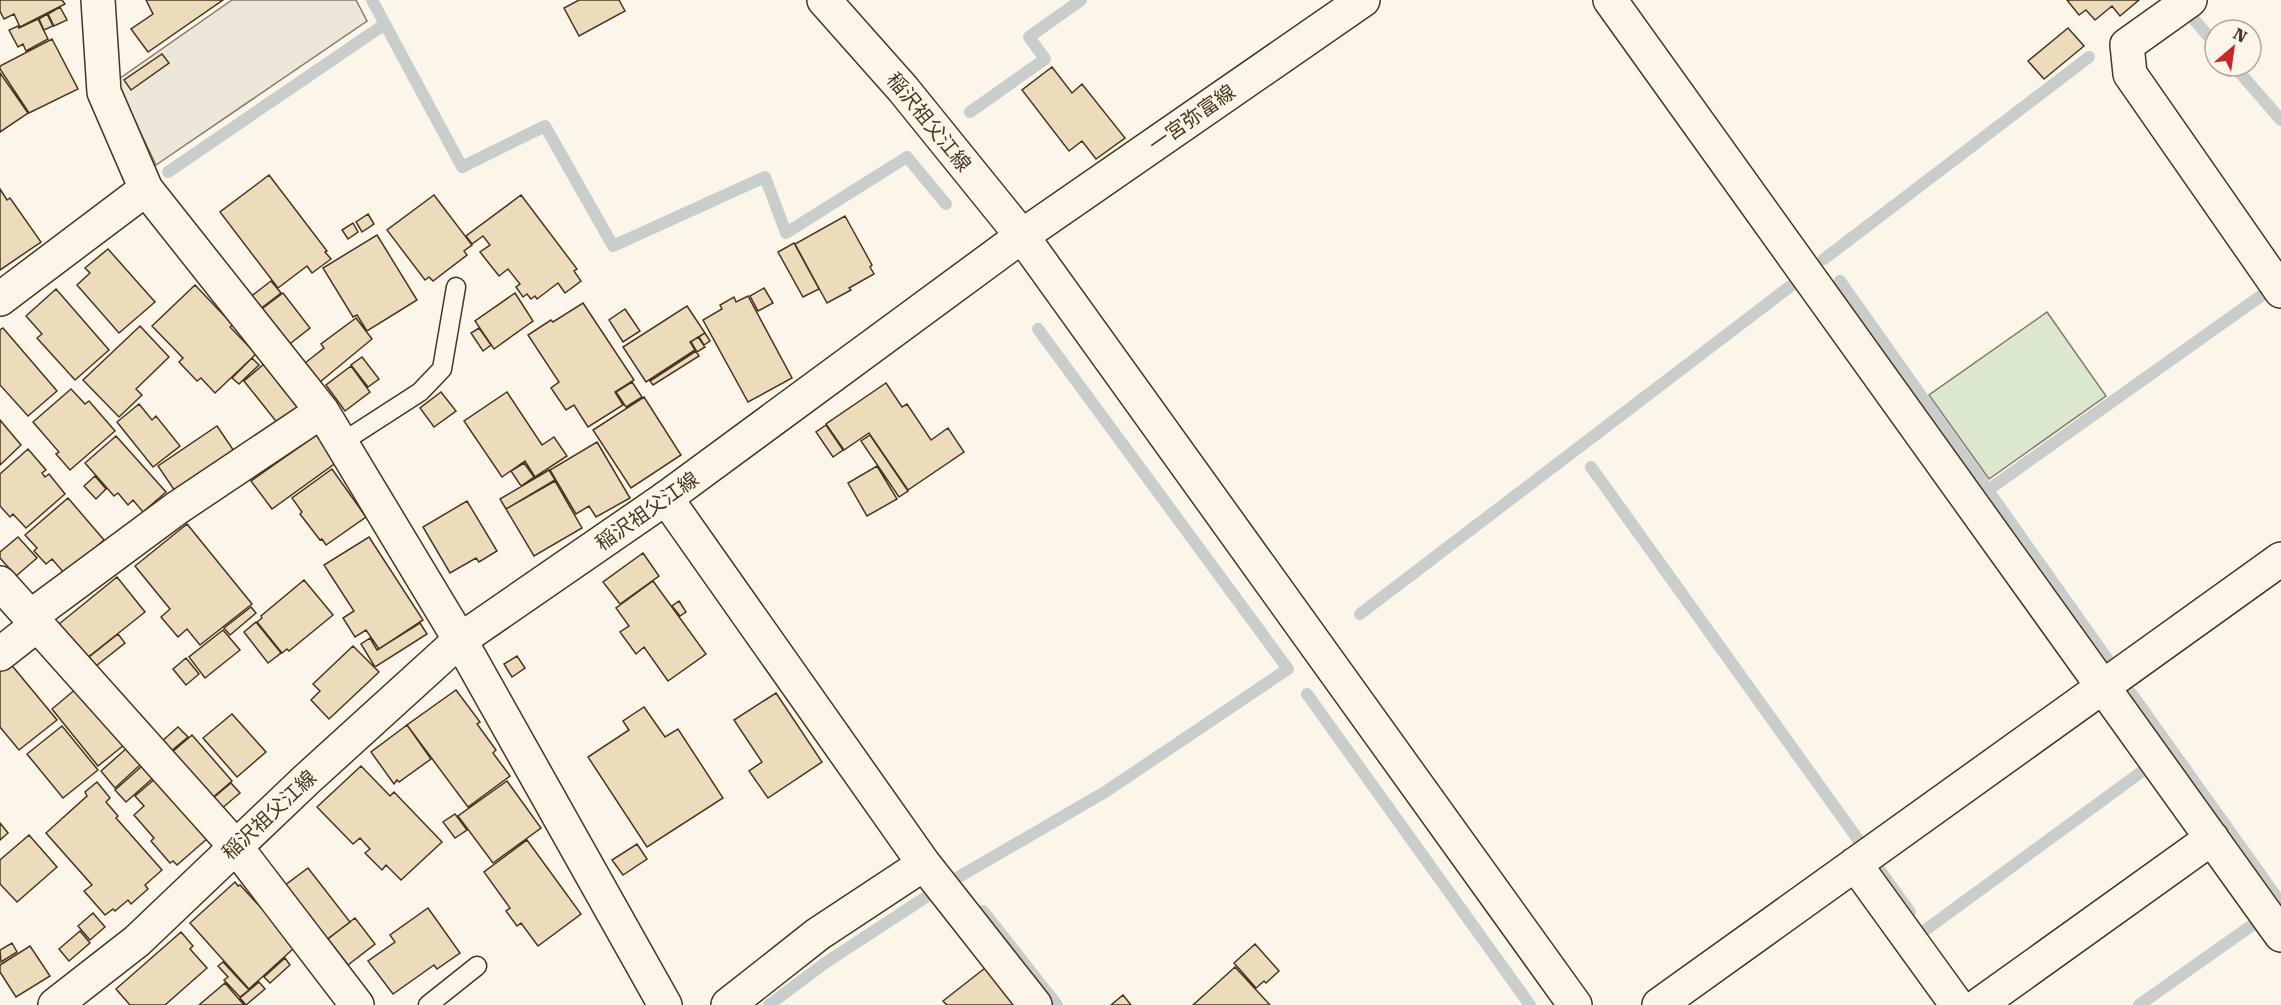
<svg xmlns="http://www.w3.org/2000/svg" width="2281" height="1005" viewBox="0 0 2281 1005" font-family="'Roboto Serif','Noto Sans JP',serif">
<rect width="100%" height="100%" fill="#fbf6e9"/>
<path fill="#dce7d0" stroke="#887966" stroke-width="1.5" d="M 2047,312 L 2106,396 L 1989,479 L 1929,395 Z"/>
<path fill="#ede7d9" stroke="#887966" stroke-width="1.5" d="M 232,0 L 356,0 L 367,21 L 156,165 L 116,81 Z"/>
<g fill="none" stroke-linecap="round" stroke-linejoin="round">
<path stroke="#c9cecd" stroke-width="12" d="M 372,0 L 462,167 L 545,126 L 613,246 L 765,177 L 786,233 L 907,157 L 946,204
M 2191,16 L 2215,44
M 2234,66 L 2281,120
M 970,112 L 1045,59 L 1029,37 L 1081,0
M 168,172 L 385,24
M 1824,259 L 2089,57
M 1840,281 L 2108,660
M 1591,467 L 1862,845
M 1988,490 L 2265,293
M 1360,614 L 1792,285
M 2131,693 L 2281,903
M 1307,694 L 1530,1005
M 1876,865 L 1910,912
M 957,878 L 1105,792 L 1288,669 L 1038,329
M 983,911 L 1057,1005
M 1924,931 L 2148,767
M 769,1005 L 825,963 L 926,897
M 2139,1005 L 2258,921"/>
</g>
<path fill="#ecdcbc" stroke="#4a3520" stroke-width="1.5" d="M 0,0 L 62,0 L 65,4 L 20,27 L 14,14 L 4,19 L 0,11 Z
M 146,0 L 223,0 L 148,52 L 131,29 L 153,14 Z
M 579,0 L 619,0 L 625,11 L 579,36 L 564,8 Z
M 2067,0 L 2139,0 L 2120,16 L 2112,6 L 2095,20 L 2086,10 L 2079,15 Z
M 60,7 L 67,20 L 54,26 L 48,14 Z
M 47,14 L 53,26 L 44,30 L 39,19 Z
M 38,19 L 48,39 L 26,51 L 23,44 L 18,47 L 9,30 L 18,26 L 19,28 Z
M 2068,28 L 2084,46 L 2044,79 L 2028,61 Z
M 52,39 L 78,89 L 29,113 L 0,69 L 0,66 Z
M 162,54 L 169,63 L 131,90 L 124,80 Z
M 1052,67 L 1072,93 L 1082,84 L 1125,138 L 1096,159 L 1082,141 L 1069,151 L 1022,90 Z
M 0,73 L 28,113 L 0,132 Z
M 269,175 L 327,251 L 325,252 L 331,259 L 312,273 L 307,266 L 278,288 L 220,212 Z
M 0,189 L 7,200 L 10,198 L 41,242 L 0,270 Z
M 434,195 L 472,245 L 464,251 L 467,255 L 433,281 L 429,277 L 425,280 L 387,230 Z
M 521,195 L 577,269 L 574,271 L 581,281 L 565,293 L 558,283 L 537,299 L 535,296 L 531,299 L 527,294 L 523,297 L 516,287 L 520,284 L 508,269 L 499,276 L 480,252 L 490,245 L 483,236 L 472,244 L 466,236 Z
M 368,214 L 374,224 L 362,232 L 356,222 Z
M 845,216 L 872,265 L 870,267 L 874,274 L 849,288 L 851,290 L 827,303 L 795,244 Z
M 353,223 L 358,232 L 348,239 L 342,230 Z
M 377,235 L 417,300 L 367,331 L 357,315 L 353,317 L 323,268 Z
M 794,243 L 819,289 L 803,297 L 778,252 Z
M 108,249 L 155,302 L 119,333 L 77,285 L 90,273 L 85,268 Z
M 271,281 L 281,293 L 255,313 L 245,301 Z
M 195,285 L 233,325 L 230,327 L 256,354 L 215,393 L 201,378 L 197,381 L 179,362 L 183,358 L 152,326 Z
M 764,288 L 773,303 L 758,311 L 750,296 Z
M 56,289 L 109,350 L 75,380 L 37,338 L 42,334 L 26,316 Z
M 283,293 L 310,328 L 282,350 L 255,314 Z
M 515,293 L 533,321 L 494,349 L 475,321 Z
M 748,296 L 792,378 L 748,402 L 703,320 L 722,309 L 720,305 L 734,297 L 736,302 Z
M 583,303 L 634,380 L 615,392 L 623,405 L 588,427 L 574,405 L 566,410 L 551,388 L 559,382 L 528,335 L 551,320 L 553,322 Z
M 687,306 L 705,333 L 690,342 L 695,350 L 646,382 L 623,347 Z
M 625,309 L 640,331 L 623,342 L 609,320 Z
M 356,318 L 372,339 L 320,382 L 305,363 L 324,348 L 321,344 Z
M 140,326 L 169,357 L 136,389 L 142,395 L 119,417 L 83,380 Z
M 3,328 L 57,391 L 28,416 L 0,385 L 0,330 Z
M 479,328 L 491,345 L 483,351 L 471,333 Z
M 705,333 L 710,341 L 704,345 L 699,337 Z
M 698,337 L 705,347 L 697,352 L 691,342 Z
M 696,351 L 699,356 L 653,385 L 650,381 Z
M 362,357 L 379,379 L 368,387 L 351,365 Z
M 252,358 L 259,365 L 239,384 L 232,378 Z
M 265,363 L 300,408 L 279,425 L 244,381 Z
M 351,366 L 370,392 L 345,411 L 326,385 Z
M 632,382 L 642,397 L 626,407 L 616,392 Z
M 886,383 L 902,407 L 907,404 L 931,440 L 948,428 L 964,452 L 908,490 L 869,433 L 844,450 L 826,424 Z
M 71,389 L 85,404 L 89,401 L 115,431 L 70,470 L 56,454 L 59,452 L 33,422 Z
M 441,392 L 456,411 L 434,427 L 420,408 Z
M 507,392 L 542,445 L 554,437 L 567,456 L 535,477 L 525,461 L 502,477 L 464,421 Z
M 644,397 L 681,455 L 631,488 L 593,430 Z
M 139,404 L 152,420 L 156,416 L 180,446 L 153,467 L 117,422 Z
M 0,420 L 21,445 L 0,465 Z
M 826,425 L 843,450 L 833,457 L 816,432 Z
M 217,426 L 236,454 L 177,494 L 158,466 Z
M 318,434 L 337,462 L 272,509 L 251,481 Z
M 870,435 L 908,491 L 899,497 L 861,441 Z
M 116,436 L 166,492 L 143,512 L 133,500 L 128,505 L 118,493 L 114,496 L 85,463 Z
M 597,442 L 630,498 L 596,517 L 589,506 L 576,514 L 550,470 Z
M 28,449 L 46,470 L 42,473 L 45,477 L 49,474 L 65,494 L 26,528 L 13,514 L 10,517 L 0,506 L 0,474 Z
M 524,463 L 534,477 L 521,486 L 511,471 Z
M 877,466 L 897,499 L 867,516 L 848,483 Z
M 332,469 L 366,517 L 326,545 L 322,539 L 320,540 L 300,514 L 302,512 L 292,498 Z
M 549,470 L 555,480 L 506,509 L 500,499 Z
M 95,476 L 106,489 L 96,499 L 84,486 Z
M 555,481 L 582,528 L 534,556 L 506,509 Z
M 68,498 L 104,540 L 65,574 L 52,559 L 46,564 L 34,551 L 37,548 L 25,535 Z
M 467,501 L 497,551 L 479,562 L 476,558 L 450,573 L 423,527 Z
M 187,524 L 252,604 L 200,645 L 187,629 L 178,637 L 161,617 L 170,609 L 135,566 Z
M 18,537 L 37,558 L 16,576 L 0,558 L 0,552 Z
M 369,537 L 423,620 L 379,649 L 366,630 L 355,637 L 343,618 L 354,611 L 324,565 Z
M 643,553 L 659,576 L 620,604 L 603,582 Z
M 117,577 L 145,612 L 87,658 L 59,624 Z
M 304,580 L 333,615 L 289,651 L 287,649 L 282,653 L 257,622 L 262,618 L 261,616 Z
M 653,581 L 706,654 L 668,681 L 644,647 L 636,654 L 620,632 L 629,626 L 616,608 Z
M 679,601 L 686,612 L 680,616 L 672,606 Z
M 251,607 L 256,613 L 230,635 L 224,628 Z
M 256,622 L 281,653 L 268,663 L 244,632 Z
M 420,623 L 427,634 L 375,667 L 361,644 L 370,638 L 377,650 Z
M 223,630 L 240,650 L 205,678 L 189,657 Z
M 118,634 L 125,643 L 96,666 L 89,657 Z
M 353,646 L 379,672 L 329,719 L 311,700 L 320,691 L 313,684 Z
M 517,656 L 525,668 L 512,677 L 504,664 Z
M 186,658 L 199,674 L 186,685 L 173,669 Z
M 9,662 L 57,720 L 19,750 L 0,727 L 0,670 Z
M 77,688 L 124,745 L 98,766 L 52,709 Z
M 456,690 L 480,722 L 477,724 L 496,750 L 493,753 L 510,776 L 468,807 L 407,725 Z
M 776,693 L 822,762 L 768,798 L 749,771 L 762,762 L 734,720 Z
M 644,707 L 665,737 L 678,729 L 723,798 L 647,847 L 588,757 L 629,730 L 623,721 Z
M 232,714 L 266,752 L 237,777 L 203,738 Z
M 407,725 L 431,759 L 399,782 L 397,780 L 394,784 L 371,752 Z
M 62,726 L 98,770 L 63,798 L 27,754 Z
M 178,727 L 188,737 L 170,752 L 161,742 Z
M 192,735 L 232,781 L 211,799 L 171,753 Z
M 127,748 L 141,764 L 115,788 L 101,771 Z
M 142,766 L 153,778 L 126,802 L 115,790 Z
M 361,766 L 390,796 L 394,792 L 442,842 L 401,880 L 386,865 L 382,870 L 365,853 L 370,849 L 360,838 L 353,844 L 317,807 Z
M 156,778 L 208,838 L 177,865 L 173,861 L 170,863 L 151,841 L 154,838 L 134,815 L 144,806 L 135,796 Z
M 507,781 L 541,828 L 493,863 L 458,816 Z
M 97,782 L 110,798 L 106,802 L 118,816 L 116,818 L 162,870 L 145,885 L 148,889 L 131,904 L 128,900 L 115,911 L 113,909 L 105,915 L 84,891 L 92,885 L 46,833 L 87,796 L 85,792 Z
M 231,783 L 240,793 L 221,809 L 212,799 Z
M 455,814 L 467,830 L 455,838 L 443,822 Z
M 0,823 L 8,833 L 0,840 Z
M 29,835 L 57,867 L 17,902 L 0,884 L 0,860 Z
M 527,840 L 581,914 L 538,946 L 521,923 L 517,926 L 506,911 L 510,908 L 484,872 Z
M 637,844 L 647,859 L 623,875 L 612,860 Z
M 308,868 L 350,922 L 326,940 L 284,886 Z
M 235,882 L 238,886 L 240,885 L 277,925 L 275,926 L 294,948 L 249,989 L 190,923 Z
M 428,908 L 460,953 L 437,969 L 434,965 L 393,994 L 368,961 L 395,942 L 390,935 Z
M 93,913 L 105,927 L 90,940 L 78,926 Z
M 355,918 L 375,944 L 348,965 L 328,939 Z
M 80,931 L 90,943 L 69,961 L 59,949 Z
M 181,932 L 193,946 L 190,949 L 207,968 L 165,1005 L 130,1005 L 116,989 Z
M 12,943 L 17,952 L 1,962 L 0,950 Z
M 1255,944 L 1279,971 L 1266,983 L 1264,981 L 1256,988 L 1234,963 Z
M 30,946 L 50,976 L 16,997 L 0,972 L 0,965 Z
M 285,958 L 290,965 L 270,983 L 264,977 Z
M 223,962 L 249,990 L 240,997 L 224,980 L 228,977 L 218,966 Z
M 989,965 L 1021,1005 L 947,1005 L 943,1001 Z
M 1235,967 L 1270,1005 L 1193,1005 Z
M 259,982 L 265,989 L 246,1005 L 240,998 Z
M 225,983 L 244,1005 L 199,1005 Z
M 1123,995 L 1131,1005 L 1111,1005 Z"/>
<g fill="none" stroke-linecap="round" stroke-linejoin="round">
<g stroke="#4a3520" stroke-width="21">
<path id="lane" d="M 341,443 L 420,392 L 442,369 L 456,287
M 428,1005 L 477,966"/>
</g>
<g stroke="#4a3520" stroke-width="36">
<path id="street" d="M 1610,0 L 2281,935
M 2190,0 L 2127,45 L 2130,74 L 2281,291
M 146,189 L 322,411 L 460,640 L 665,1005
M 0,299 L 146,189 L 104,92 L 98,0
M 666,498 L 924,864 L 1035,1005
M 0,583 L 236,847 L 357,1005
M 30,617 L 177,508 L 322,411
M 0,654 L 37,625
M 1855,864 L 1957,1005
M 728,1005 L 818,934 L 924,864
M 1659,1005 L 2281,559
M 1979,1005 L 2212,838"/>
</g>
<g stroke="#4a3520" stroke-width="36">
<path id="secondary" d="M 824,0 L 903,89 L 1022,236 L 1575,1005
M 55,1005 L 137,941 L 306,780 L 460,640 L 666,498 L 1022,236 L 1363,0"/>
</g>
<use href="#lane" stroke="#fbf6e9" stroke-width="18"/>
<use href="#street" stroke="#fbf6e9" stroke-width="33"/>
<use href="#secondary" stroke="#fbf6e9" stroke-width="33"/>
</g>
<g text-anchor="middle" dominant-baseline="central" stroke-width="4.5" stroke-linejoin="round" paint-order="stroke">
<g font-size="20" fill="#4a3520" stroke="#fbf6e9">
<text transform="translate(1192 118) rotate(-35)">一宮弥富線</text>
<text transform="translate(929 122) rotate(51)">稲沢祖父江線</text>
<text transform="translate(647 511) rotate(-35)">稲沢祖父江線</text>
<text transform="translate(269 815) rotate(-43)">稲沢祖父江線</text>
</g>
</g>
<g transform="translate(2233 48) rotate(29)"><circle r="28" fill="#fbf6e9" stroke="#b4a999" stroke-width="1.5"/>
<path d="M0-4.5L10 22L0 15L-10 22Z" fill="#c62828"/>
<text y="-9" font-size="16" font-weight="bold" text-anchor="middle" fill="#4a3520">N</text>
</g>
</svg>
